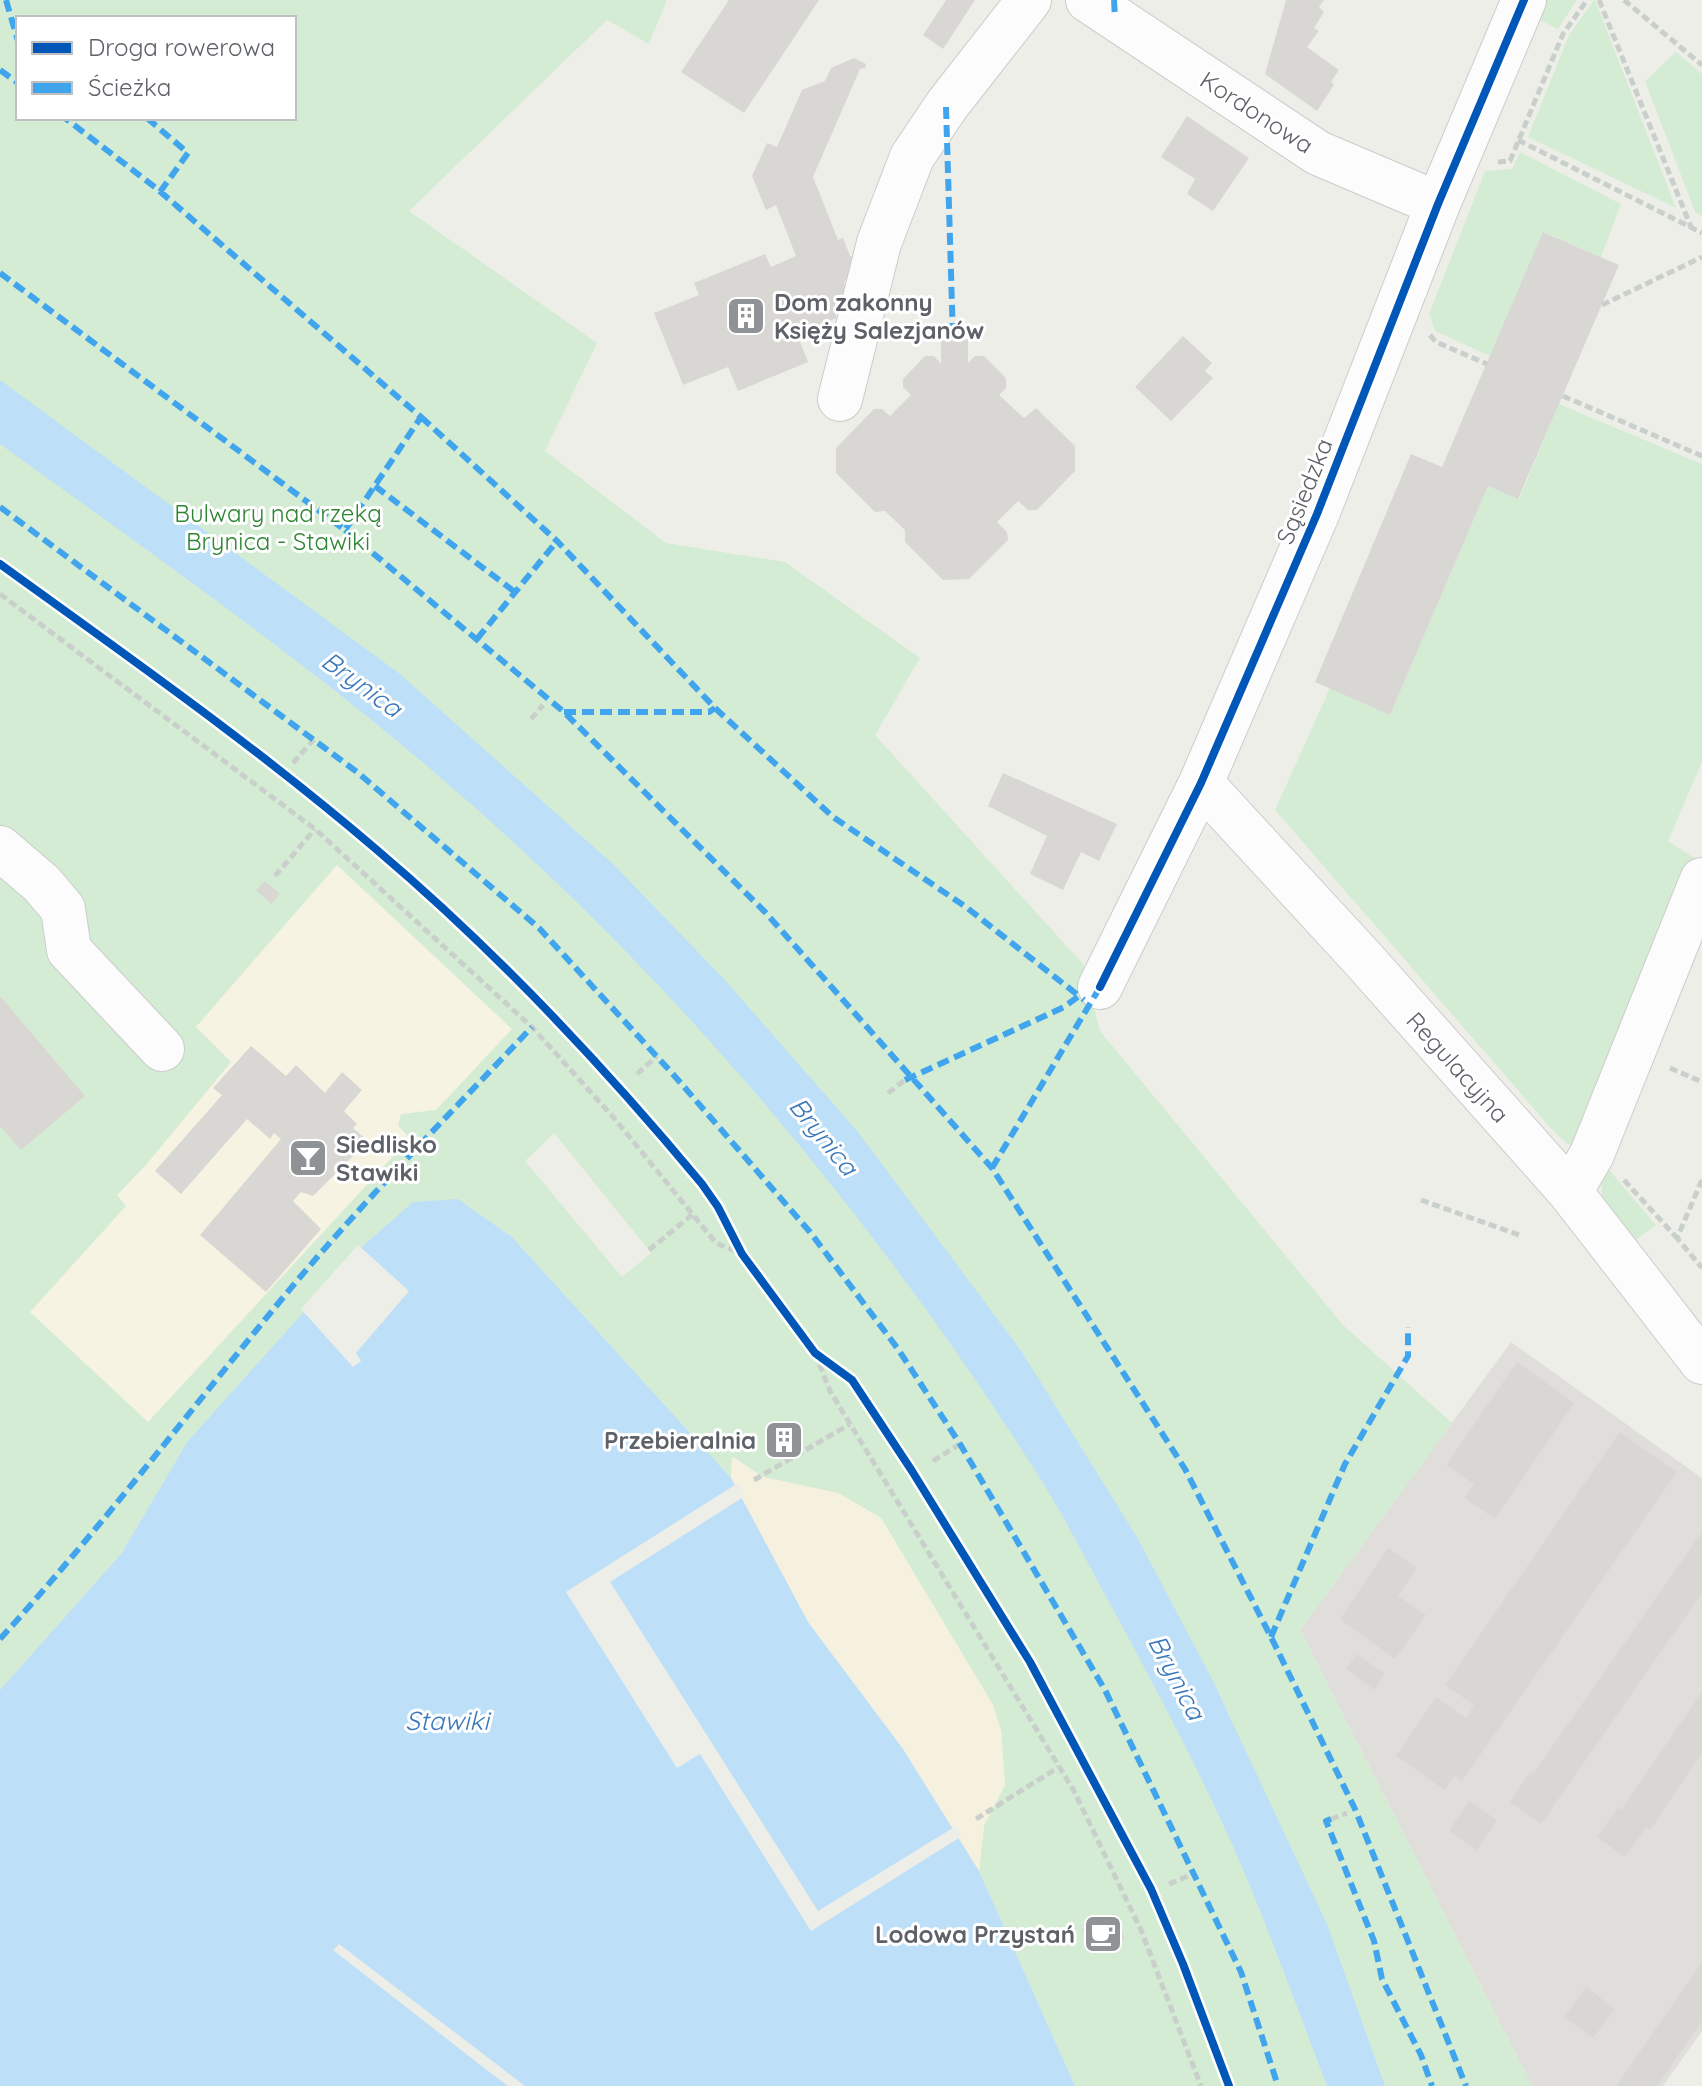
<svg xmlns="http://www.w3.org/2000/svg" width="1702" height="2086" viewBox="0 0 1702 2086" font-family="Quicksand,sans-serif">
<rect width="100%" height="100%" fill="#eeeee9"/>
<path fill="#f7f3e2" d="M 337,865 L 512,1029 L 148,1422 L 30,1312 L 125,1206 L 117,1195 L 145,1166 L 231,1062 L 195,1027 Z"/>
<path fill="#dfdeda" d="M 1511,1342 L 1702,1478 L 1702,2031 L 1663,2086 L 1532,2086 L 1300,1630 Z"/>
<path fill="#d5ecd4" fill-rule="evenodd" d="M 0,0 L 667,0 L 649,44 L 607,20 L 409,211 L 597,343 L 545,451 L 666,543 L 785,562 L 920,658 L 875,735 L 1083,964 L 1100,1031 L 1343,1325 L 1452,1423 L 1300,1630 L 1532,2086 L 1075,2086 L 979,1871 L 984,1826 L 1005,1785 L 1001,1731 L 993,1705 L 881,1518 L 838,1493 L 763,1477 L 733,1457 L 731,1478 L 512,1237 L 458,1199 L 189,1441 L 121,1554 L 0,1690 ZM 18,18 L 294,18 L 294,118 L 18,118 ZM 337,865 L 512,1029 L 436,1110 L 401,1114 L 398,1126 L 410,1138 L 148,1422 L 30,1312 L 126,1206 L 117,1195 L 145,1166 L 231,1062 L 196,1027 ZM 554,1133 L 651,1253 L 622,1277 L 525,1161 Z
M 1543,0 L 1577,0 L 1558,29 L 1535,18 Z
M 1594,0 L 1595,0 L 1676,208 L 1528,137 L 1569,35 Z
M 1676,52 L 1702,74 L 1702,216 L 1695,212 L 1645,81 Z
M 1520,152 L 1621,204 L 1601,257 L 1544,232 L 1490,356 L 1435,331 L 1429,314 L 1485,171 L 1512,169 Z
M 1559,404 L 1702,464 L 1702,762 L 1668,841 L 1702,863 L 1577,1147 L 1568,1144 L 1555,1133 L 1275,810 L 1330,688 L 1390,715 L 1488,486 L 1519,499 Z
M 1604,1164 L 1656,1225 L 1633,1242 C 1610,1211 1595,1205 1604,1164 Z"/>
<path fill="#f6f1de" d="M 732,1457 L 763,1477 L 838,1493 L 881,1518 L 993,1705 L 1001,1731 L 1005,1785 L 984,1826 L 979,1871 L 903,1749 L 808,1622 L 731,1478 Z"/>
<path fill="#bddff8" d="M 0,380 L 400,674 L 614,865 L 724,979 L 858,1132 L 1022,1352 L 1138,1539 L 1212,1679 L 1327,1924 L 1385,2086 L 1327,2086 C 1300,2015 1274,1944 1245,1874 C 1207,1785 1161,1698 1115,1613 C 1089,1566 1065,1517 1036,1472 C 874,1217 676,981 448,784 C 306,661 152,554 0,444 Z
M 458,1199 L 512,1237 L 731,1478 L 808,1622 L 903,1749 L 979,1871 L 1075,2086 L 0,2086 L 0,1690 L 121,1554 L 188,1441 L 364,1245 L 413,1202 Z"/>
<path fill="#eeeee9" d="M 358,1245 L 409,1291 L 356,1353 L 361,1361 L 353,1367 L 301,1309 Z
M 738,1483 L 745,1496 L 610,1582 L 818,1911 L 956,1826 L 962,1836 L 811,1931 L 700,1754 L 677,1768 L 566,1592 Z
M 339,1944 L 525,2086 L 508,2086 L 483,2067 L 333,1950 Z"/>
<path fill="#d8d7d4" d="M 729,0 L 819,0 L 744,113 L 681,72 Z
M 946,0 L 975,0 L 943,49 L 923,35 Z
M 1286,0 L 1324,0 L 1319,7 L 1324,12 L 1314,28 L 1319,31 L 1307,47 L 1339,70 L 1331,82 L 1334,85 L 1317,111 L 1265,74 Z
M 854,58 L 866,64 L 865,68 L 860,69 L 813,177 L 838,240 L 843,238 L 850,256 L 857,259 L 844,283 L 848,292 L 839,295 L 834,309 L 837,318 L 797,334 L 808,362 L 738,391 L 728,367 L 683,385 L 654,313 L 699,295 L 694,283 L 765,254 L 771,267 L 796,256 L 776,205 L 766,210 L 752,176 L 767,143 L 777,147 L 802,90 L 825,81 L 831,68 Z
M 1187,116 L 1249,158 L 1213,211 L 1187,194 L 1195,179 L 1161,157 Z
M 1543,232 L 1619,265 L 1518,499 L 1488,486 L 1390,715 L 1315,682 L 1411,454 L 1442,467 Z
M 1183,336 L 1212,363 L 1205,371 L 1213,378 L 1171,421 L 1135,387 Z
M 968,339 L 968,363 L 975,356 L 984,356 L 1006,378 L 1006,388 L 999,395 L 1024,418 L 1036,408 L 1075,446 L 1075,471 L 1037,510 L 1028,510 L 1018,501 L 997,522 L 1007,532 L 1008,540 L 969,579 L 943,580 L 905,542 L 905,530 L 885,511 L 875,512 L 836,473 L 836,448 L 874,409 L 882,409 L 890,416 L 911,395 L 903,387 L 903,379 L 925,356 L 934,356 L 941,364 L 941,340 Z
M 1003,773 L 1117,824 L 1099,861 L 1081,852 L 1063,890 L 1030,874 L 1047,836 L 988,806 Z
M 265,881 L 280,894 L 271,904 L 256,890 Z
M 0,996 L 85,1096 L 21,1150 L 0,1126 Z
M 251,1046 L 286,1076 L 296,1065 L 325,1093 L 342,1072 L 362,1090 L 344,1111 L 357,1124 L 353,1128 L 368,1141 L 313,1196 L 301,1192 L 293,1201 L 321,1229 L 266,1292 L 200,1235 L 281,1139 L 274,1133 L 270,1139 L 247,1119 L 181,1194 L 155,1171 L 222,1095 L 213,1088 Z
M 1517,1362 L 1574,1403 L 1495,1519 L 1465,1498 L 1474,1484 L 1446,1465 Z
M 792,1425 L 801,1439 L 776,1454 L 767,1440 Z
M 1620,1432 L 1677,1472 L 1462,1781 L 1454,1776 L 1445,1790 L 1396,1756 L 1436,1697 L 1466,1718 L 1474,1705 L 1445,1685 Z
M 1702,1532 L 1702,1593 L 1541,1824 L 1510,1802 L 1530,1772 L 1533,1774 Z
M 1388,1548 L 1417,1568 L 1398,1596 L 1426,1615 L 1395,1659 L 1340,1619 Z
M 1357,1654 L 1385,1674 L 1374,1690 L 1346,1669 Z
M 1702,1692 L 1702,1753 L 1650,1830 L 1646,1827 L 1625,1857 L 1597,1837 L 1618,1808 L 1621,1810 Z
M 1469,1801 L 1497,1820 L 1477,1850 L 1449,1831 Z
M 1113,1914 L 1125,1938 L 1094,1954 L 1082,1929 Z
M 1702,1962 L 1702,2021 L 1657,2086 L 1616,2086 Z
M 1586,1987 L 1615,2009 L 1593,2038 L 1564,2017 Z"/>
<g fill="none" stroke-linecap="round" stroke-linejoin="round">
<g stroke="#cbcccb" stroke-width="46">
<path id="minor" d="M 1088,0 L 1318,153 L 1438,204
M 840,399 L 879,243 L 912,157 L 947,105 L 1029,0
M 1201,783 L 1363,959 L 1570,1192 L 1702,1362
M 0,848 L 42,884 L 63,909 L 69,950 L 162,1049
M 1100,987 L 1201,783 L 1317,514 L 1438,204 L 1524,0
M 1570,1192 L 1592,1154 L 1702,880"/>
</g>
<path stroke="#c9cfcb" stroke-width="5" stroke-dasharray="8 4" stroke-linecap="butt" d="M 1599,0 L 1691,227
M 1624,0 L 1702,65
M 1518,140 L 1702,233
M 1498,162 L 1510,161 L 1563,34 L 1587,0
M 1602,305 L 1702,257
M 1430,335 L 1436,342 L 1487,364
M 1563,396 L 1702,456
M 0,594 L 315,829 L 532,1027 L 614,1118 L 716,1243 L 742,1254
M 531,719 L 543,705
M 293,763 L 314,739
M 275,876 L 315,829
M 1670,1068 L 1702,1082
M 637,1074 L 657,1056
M 888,1093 L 905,1080
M 1624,1180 L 1677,1238
M 1702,1180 L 1677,1238 L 1702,1268
M 1421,1200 L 1519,1235
M 649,1250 L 693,1214
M 815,1353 L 830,1391 L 1074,1791 L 1141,1930 L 1201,2086
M 933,1461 L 960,1444
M 754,1480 L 850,1424
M 976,1819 L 1059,1767
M 1331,1819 L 1347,1813
M 1169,1884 L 1195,1873"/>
<use href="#minor" stroke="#fcfcfc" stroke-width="44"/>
<path stroke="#41a5ee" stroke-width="6" stroke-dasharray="12 6" stroke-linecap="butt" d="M 6,0 L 18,41
M 1114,0 L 1115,18
M 0,70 L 18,83
M 946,107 L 953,339
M 147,118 L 188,153 L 160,192
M 0,273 L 345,530 L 421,417 L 156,188 L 65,118
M 421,417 L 557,541 L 715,708 L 833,817 L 966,907 L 1079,996
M 375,486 L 515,592
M 0,507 L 357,772 L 539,928 L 672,1073 L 810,1232 L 898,1349 L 960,1444 L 1105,1690 L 1241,1972 L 1278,2086
M 345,530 L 564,712 L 765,912 L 992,1168 L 1185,1469 L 1271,1637 L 1355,1809 L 1466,2086
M 477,639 L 557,541
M 564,712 L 709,712 L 715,708
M 905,1080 L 1064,1007 L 1079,996 L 1084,1000
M 992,1168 L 1100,987
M 1271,1637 L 1345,1464 L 1408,1356 L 1408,1327
M 0,1639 C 101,1528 191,1409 286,1294 C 363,1201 449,1115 532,1027
M 1331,1819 L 1326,1821 L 1374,1941 L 1382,1979 L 1421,2055 L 1432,2086"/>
<g stroke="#fff" stroke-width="13">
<path id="cycleway" d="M 0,564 C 127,656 257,747 377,850 C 495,950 603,1065 702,1184 L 718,1207 L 742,1254 L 815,1353 L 852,1380 L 912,1471 L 1030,1662 L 1151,1889 L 1183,1964 L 1229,2086
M 1100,987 L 1201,783 L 1317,514 L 1438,204 L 1524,0"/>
</g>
<use href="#cycleway" stroke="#0057b8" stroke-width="8"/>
</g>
<defs>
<g id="building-square" transform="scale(2)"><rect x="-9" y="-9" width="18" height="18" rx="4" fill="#909395" stroke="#fff"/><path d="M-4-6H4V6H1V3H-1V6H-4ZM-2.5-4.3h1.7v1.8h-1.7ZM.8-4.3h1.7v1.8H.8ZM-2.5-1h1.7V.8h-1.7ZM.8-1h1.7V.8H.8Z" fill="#fff"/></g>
<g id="bar-square" transform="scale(2)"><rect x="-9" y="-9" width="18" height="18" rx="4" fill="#909395" stroke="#fff"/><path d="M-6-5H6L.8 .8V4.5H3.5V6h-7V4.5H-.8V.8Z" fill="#fff"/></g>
<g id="cafe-square" transform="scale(2)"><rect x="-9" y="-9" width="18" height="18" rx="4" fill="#909395" stroke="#fff"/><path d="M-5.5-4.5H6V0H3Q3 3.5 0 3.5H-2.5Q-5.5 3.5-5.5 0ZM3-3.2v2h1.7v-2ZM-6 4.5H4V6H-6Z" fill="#fff"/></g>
</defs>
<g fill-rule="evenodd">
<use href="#building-square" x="746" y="316"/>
<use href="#bar-square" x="308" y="1158"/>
<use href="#building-square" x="784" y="1440"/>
<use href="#cafe-square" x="1103" y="1934"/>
</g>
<g text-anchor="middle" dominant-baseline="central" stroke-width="6" stroke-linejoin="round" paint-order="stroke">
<g font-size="24" fill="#5e6268" stroke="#fff">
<text transform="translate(1257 112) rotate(33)">Kordonowa</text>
<text transform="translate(1304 491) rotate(-68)">Sąsiedzka</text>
<text transform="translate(1458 1067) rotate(48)">Regulacyjna</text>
</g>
<g font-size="24" font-weight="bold" fill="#5e6268" stroke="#fff" text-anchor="start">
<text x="774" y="302">Dom zakonny<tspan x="774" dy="28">Księży Salezjanów</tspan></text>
<text x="336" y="1144">Siedlisko<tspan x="336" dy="28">Stawiki</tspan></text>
<text x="756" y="1440" text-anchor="end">Przebieralnia</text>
<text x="1075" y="1934" text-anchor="end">Lodowa Przystań</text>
</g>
<g font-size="24" fill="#2e8633" stroke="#fff">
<text x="278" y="513">Bulwary nad rzeką<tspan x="278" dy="28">Brynica - Stawiki</tspan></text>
</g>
<g font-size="26" font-style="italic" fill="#3b78ba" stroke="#fff">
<text transform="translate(362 684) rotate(36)">Brynica</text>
<text transform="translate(824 1136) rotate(51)">Brynica</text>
<text transform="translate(1177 1677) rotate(62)">Brynica</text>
<text x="447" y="1720">Stawiki</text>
</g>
</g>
<rect x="16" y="16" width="280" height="104" fill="#ffffff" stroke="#bfc0c3" stroke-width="2"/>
<rect x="32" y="42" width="40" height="12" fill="#0057b8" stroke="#bfc0c3" stroke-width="2"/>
<text x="88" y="56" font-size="24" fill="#5e6268">Droga rowerowa</text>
<rect x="32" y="82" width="40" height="12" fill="#41a5ee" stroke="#bfc0c3" stroke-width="2"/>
<text x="88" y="96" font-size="24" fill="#5e6268">Ścieżka</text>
</svg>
